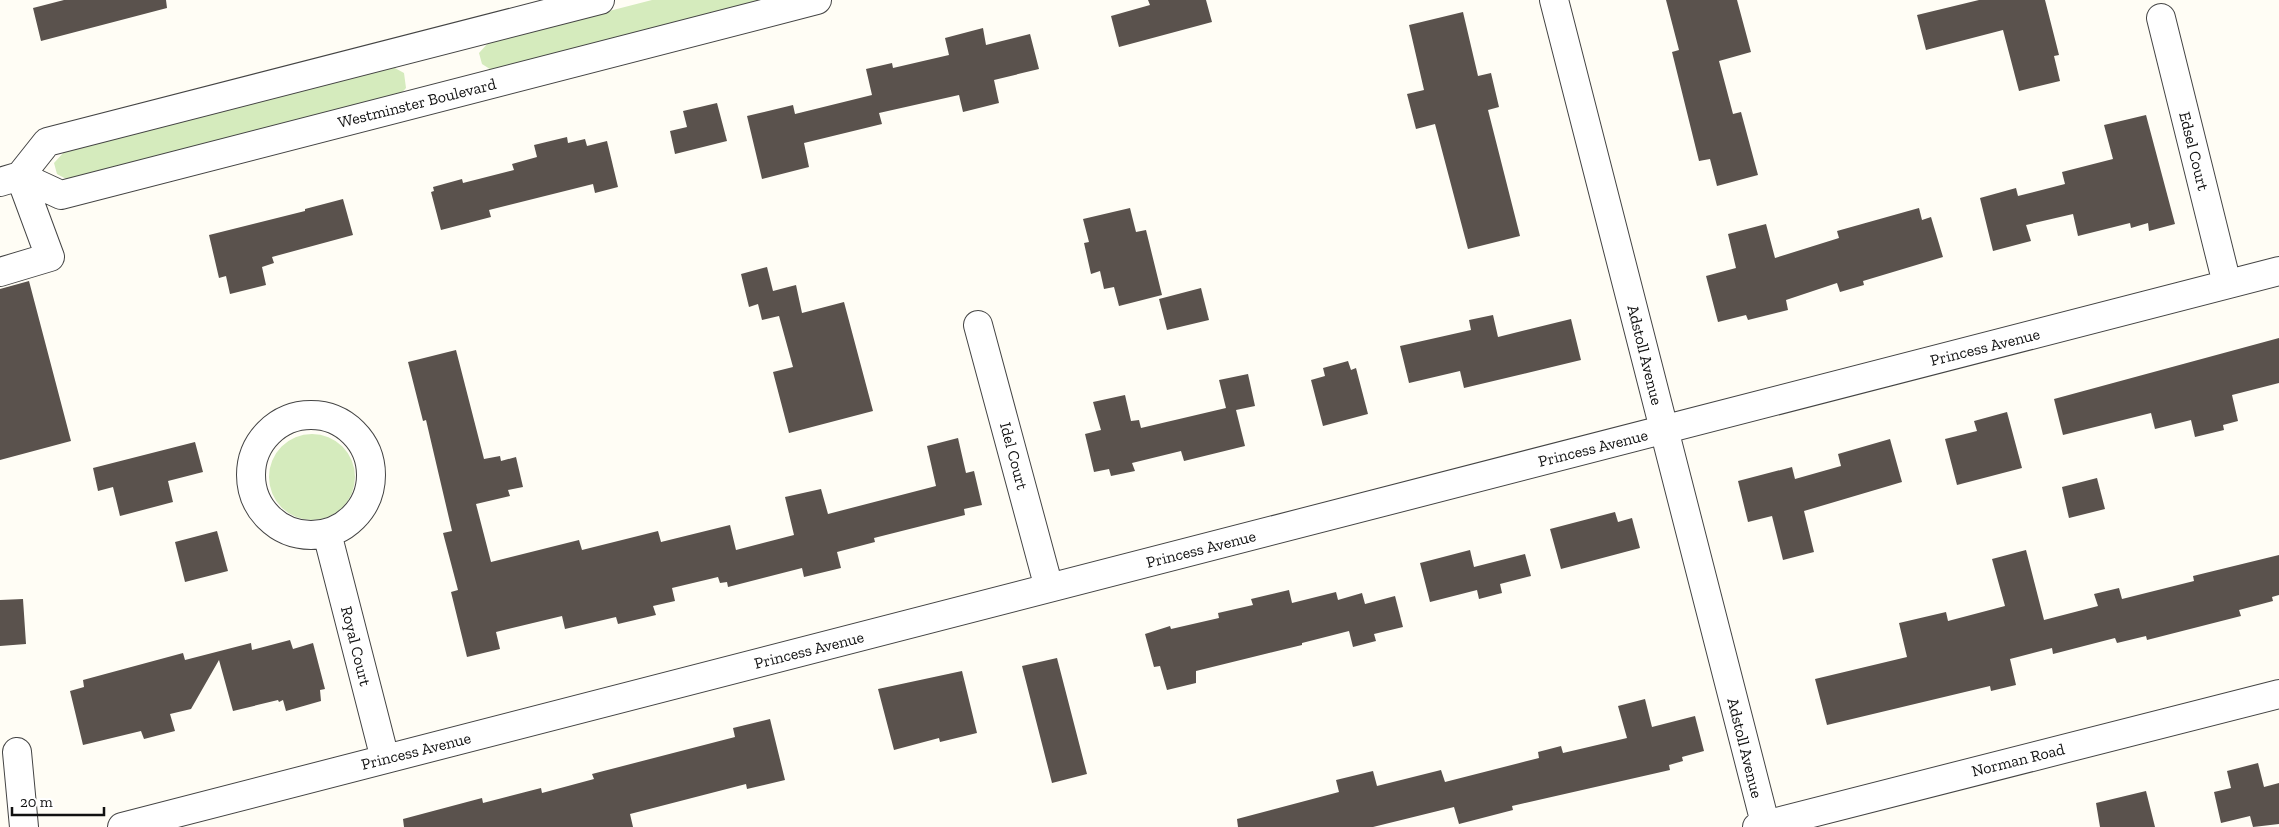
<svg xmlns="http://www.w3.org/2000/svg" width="2279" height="827" viewBox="0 0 2279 827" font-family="'Zilla Slab',serif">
<rect width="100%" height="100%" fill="#fffdf5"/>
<path fill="#d5ebbd" d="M 652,0 L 776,0 L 493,71 L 482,64 L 479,53 L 489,42 Z
M 393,67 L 404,73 L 406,88 L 397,98 L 68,180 L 57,174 L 54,163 L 64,152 Z
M269 477a43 43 0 1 1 86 0a43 43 0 1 1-86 0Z"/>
<path fill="#5a524d" d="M 64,0 L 166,0 L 167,8 L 41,41 L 33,8 Z
M 1148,0 L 1206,0 L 1212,22 L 1119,47 L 1111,16 L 1150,5 Z
M 1666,0 L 1737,0 L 1751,52 L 1719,61 L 1733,114 L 1741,112 L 1758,175 L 1717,186 L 1710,159 L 1699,161 L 1672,52 L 1679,50 Z
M 1979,0 L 2045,0 L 2059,55 L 2054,56 L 2060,81 L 2019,91 L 2003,30 L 1926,50 L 1917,15 Z
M 1463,12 L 1478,76 L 1491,73 L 1499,107 L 1488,110 L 1520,236 L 1468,249 L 1435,124 L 1416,129 L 1407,94 L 1424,90 L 1409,25 Z
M 983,28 L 986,45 L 1030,34 L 1039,69 L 994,80 L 999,103 L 963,112 L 959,95 L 879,113 L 882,124 L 804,143 L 809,167 L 762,179 L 747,116 L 793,105 L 795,114 L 872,95 L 866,69 L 892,63 L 893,68 L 949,55 L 945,38 Z
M 717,103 L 727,141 L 675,154 L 670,131 L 687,127 L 683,111 Z
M 2146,115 L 2175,224 L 2149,231 L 2148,223 L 2131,228 L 2130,223 L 2078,236 L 2073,214 L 2026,225 L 2031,241 L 1993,251 L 1980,198 L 2016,188 L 2018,196 L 2065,184 L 2062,172 L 2113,159 L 2104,125 Z
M 567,137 L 568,143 L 585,139 L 587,146 L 607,141 L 618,187 L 595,193 L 593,184 L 489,210 L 491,217 L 441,230 L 431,192 L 434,191 L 433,187 L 462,179 L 463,183 L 514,170 L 512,164 L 537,157 L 534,145 Z
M 343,199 L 353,235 L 272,257 L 274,263 L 262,267 L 266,285 L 230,294 L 226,276 L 219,278 L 209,235 L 305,211 L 305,209 Z
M 1130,208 L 1136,232 L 1146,230 L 1162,295 L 1119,306 L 1114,287 L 1104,289 L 1100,271 L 1091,274 L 1084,243 L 1089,242 L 1083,219 Z
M 1919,208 L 1922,220 L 1931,217 L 1943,257 L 1863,281 L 1864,285 L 1840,292 L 1837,283 L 1786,300 L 1788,310 L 1748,320 L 1746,315 L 1718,322 L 1706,276 L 1736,268 L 1728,234 L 1766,224 L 1775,258 L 1839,238 L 1837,231 Z
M 767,267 L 773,291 L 796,285 L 802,313 L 844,302 L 873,411 L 789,433 L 773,372 L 793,367 L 779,316 L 762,320 L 758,304 L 749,307 L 741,274 Z
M 29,281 L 71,441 L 0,460 L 0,289 Z
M 1201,288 L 1209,320 L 1167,330 L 1159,299 Z
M 1493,315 L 1498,337 L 1571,319 L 1581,360 L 1464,388 L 1460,371 L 1409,383 L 1400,346 L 1471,330 L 1469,320 Z
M 2279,338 L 2279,383 L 2232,395 L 2238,421 L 2223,425 L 2224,430 L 2195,437 L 2191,420 L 2155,429 L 2151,413 L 2063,435 L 2054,399 Z
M 456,350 L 484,459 L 500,456 L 501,461 L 516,457 L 523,487 L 508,490 L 510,496 L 476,504 L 491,562 L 579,540 L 582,550 L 658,531 L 661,542 L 730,525 L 736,550 L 794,535 L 785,497 L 821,489 L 828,514 L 936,486 L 927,446 L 958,438 L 966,473 L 974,471 L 982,505 L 964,509 L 965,515 L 874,538 L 875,542 L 837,552 L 841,568 L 804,577 L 802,568 L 728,587 L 727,582 L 720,583 L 718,577 L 672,588 L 675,601 L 653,606 L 656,615 L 618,624 L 616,617 L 565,629 L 562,616 L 496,632 L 500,649 L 467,657 L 451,592 L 458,590 L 443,533 L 452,531 L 426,420 L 423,421 L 408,362 Z
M 1348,361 L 1351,370 L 1356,368 L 1368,414 L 1323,426 L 1311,380 L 1325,376 L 1323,368 Z
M 1248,374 L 1255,406 L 1236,410 L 1245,446 L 1184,461 L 1181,451 L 1132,463 L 1135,471 L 1111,476 L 1109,469 L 1094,472 L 1085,434 L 1101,430 L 1093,402 L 1125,395 L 1131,421 L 1139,420 L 1141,428 L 1226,408 L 1219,380 Z
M 2007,412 L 2022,468 L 1957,485 L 1945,439 L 1977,431 L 1974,421 Z
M 1890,439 L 1902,482 L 1804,511 L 1814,552 L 1783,560 L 1772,516 L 1748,522 L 1738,481 L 1792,467 L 1795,479 L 1841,466 L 1838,454 Z
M 195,442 L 203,472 L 168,481 L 173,502 L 120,516 L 113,487 L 98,491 L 93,468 Z
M 2097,478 L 2105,509 L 2069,518 L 2062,487 Z
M 1615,512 L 1618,522 L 1632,518 L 1640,548 L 1561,569 L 1550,529 Z
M 217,531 L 228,571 L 185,582 L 175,542 Z
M 1470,550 L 1474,567 L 1525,554 L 1531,576 L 1500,584 L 1502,593 L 1479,599 L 1477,590 L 1430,602 L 1420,563 Z
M 2026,550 L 2044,620 L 2098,606 L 2094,594 L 2119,588 L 2122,599 L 2194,581 L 2193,576 L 2279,555 L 2279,595 L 2272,597 L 2273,601 L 2239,610 L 2241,616 L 2147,640 L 2146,636 L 2117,643 L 2115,638 L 2053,654 L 2052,648 L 2010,659 L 2016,685 L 1991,691 L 1990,686 L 1827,725 L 1815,679 L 1907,657 L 1899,623 L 1946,612 L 1948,621 L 2005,606 L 1992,559 Z
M 1289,590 L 1292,603 L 1336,592 L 1338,600 L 1362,593 L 1365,604 L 1395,596 L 1403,627 L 1374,634 L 1376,641 L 1353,647 L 1349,631 L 1302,643 L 1302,645 L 1196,671 L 1196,683 L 1167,690 L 1160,666 L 1154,667 L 1145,634 L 1170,626 L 1171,629 L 1219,618 L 1218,613 L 1253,605 L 1251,599 Z
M 23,599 L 26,644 L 0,646 L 0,600 Z
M 290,640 L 293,649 L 313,643 L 325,689 L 320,690 L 321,701 L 286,711 L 283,700 L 279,702 L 278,700 L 233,711 L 219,660 L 191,709 L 170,714 L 175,731 L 144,739 L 141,731 L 83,745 L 70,691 L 84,687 L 83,680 L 183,653 L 185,660 L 251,643 L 252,650 Z
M 1057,658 L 1087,774 L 1052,783 L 1022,666 Z
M 962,671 L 977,733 L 940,742 L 939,738 L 894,750 L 878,689 Z
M 1645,699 L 1652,727 L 1695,716 L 1704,751 L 1682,757 L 1683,761 L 1669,765 L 1670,770 L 1512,806 L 1513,810 L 1459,824 L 1454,807 L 1373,827 L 1238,827 L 1237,819 L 1339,792 L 1336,780 L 1373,771 L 1377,786 L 1441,770 L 1445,782 L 1539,758 L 1538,752 L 1561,746 L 1563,753 L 1627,738 L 1618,706 Z
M 770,719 L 785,780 L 747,789 L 746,784 L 630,814 L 633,827 L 404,827 L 403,819 L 482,798 L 483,803 L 541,788 L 542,793 L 594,779 L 592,774 L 735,737 L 733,728 Z
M 2258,763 L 2264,787 L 2279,783 L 2279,824 L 2253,827 L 2250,816 L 2221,823 L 2214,792 L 2231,788 L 2227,771 Z
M 2146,791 L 2155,827 L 2100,827 L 2096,803 Z"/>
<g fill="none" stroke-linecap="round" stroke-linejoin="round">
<g stroke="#444" stroke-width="30">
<path id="minor" d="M 1554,0 L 1766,827
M 2161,18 L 2227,284
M 20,176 L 61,195 L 817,0
M 0,182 L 20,176 L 47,142 L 600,0
M 0,272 L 50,257 L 20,176
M 978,325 L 1049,588
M251 475a60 60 0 1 1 120 0a60 60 0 1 1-120 0Z
M 327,533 L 385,759
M 17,752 L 24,827
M 122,827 L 2279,271
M 1757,827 L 2279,694"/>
</g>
<use href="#minor" stroke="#fff" stroke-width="28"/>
</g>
<g text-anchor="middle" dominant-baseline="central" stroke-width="5" stroke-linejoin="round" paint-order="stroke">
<g font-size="16" fill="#111" stroke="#fff">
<text transform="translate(417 103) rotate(-14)">Westminster Boulevard</text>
<text transform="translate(2194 151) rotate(76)">Edsel Court</text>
<text transform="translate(1985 347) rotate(-14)">Princess Avenue</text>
<text transform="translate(1645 355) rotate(76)">Adstoll Avenue</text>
<text transform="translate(1593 448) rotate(-14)">Princess Avenue</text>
<text transform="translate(1014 456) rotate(75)">Idel Court</text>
<text transform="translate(1201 549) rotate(-14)">Princess Avenue</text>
<text transform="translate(356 646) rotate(76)">Royal Court</text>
<text transform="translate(809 650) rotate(-14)">Princess Avenue</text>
<text transform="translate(1745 748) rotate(76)">Adstoll Avenue</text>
<text transform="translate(416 751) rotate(-14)">Princess Avenue</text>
<text transform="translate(2018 760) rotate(-14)">Norman Road</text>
</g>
</g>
<path d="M12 807v8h92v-8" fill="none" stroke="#111111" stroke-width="2.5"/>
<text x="20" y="807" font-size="15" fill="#111111" stroke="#ffffff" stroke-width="4" paint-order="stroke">20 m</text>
</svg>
